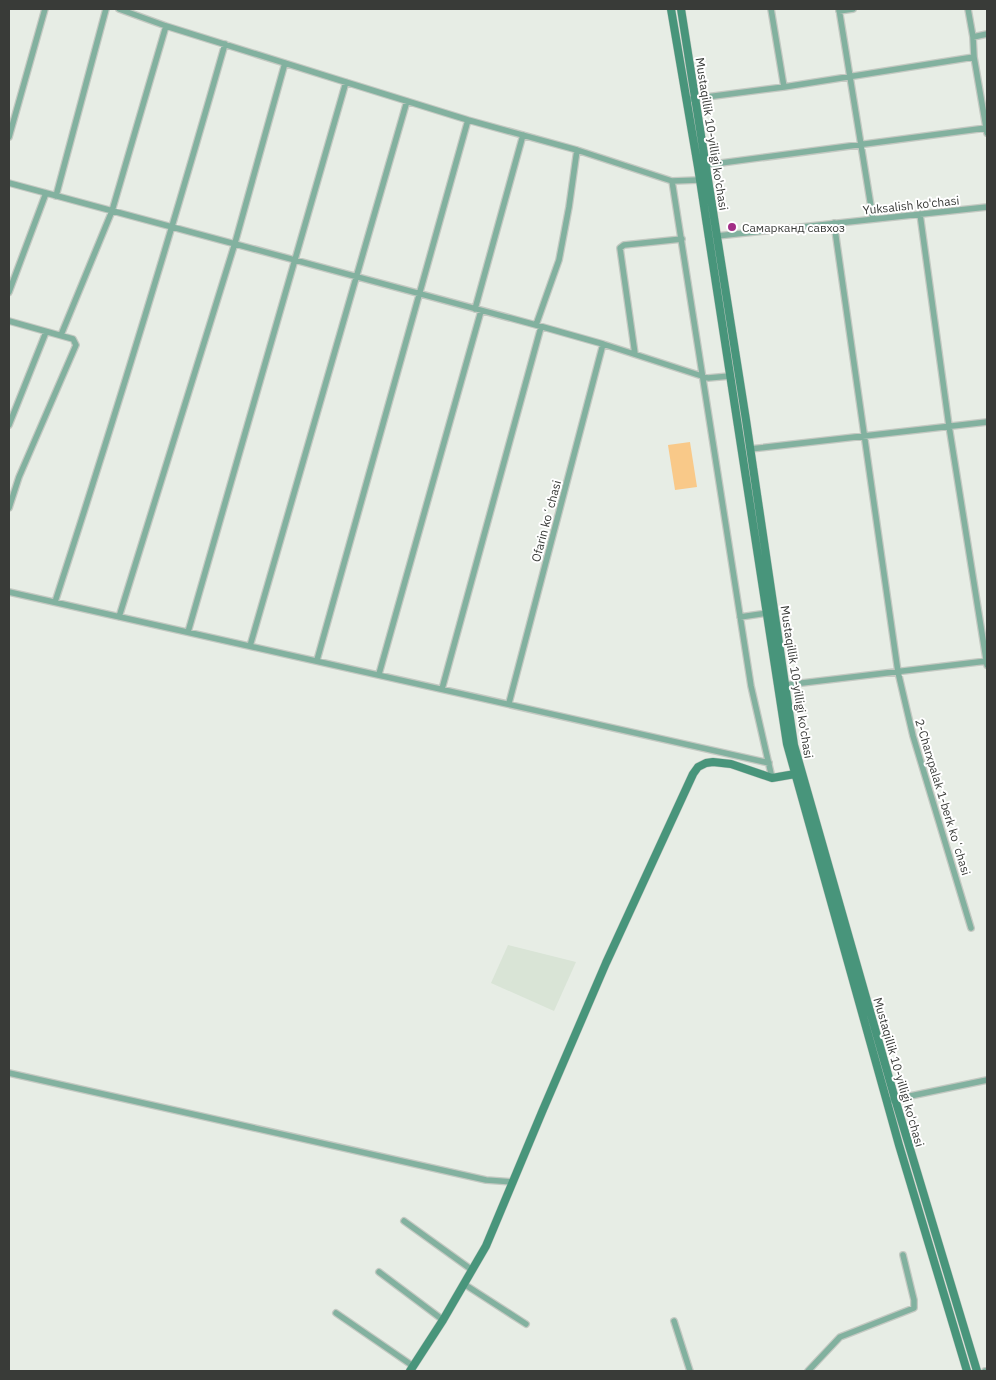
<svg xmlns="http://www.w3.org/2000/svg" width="996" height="1380" viewBox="0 0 996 1380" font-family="'IBM Plex Sans',sans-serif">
<rect width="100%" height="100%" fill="#e7ede5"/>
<path fill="#d9e4d6" d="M 508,945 L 576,962 L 554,1011 L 491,983 Z"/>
<path fill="#f9c989" d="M 690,442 L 697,487 L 675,490 L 668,445 Z"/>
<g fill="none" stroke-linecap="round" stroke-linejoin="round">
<g stroke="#c4c9c2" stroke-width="8">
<path id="street" d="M 119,9 L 166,26 L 339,80 L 468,120 L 577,150 L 672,181 L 699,180
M 771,9 L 784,87
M 839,9 L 873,219
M 968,9 L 973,37
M 839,11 L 853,9
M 974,57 L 987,133
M 691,99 L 784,87 L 974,57 L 973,37 L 987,34
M 9,137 L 45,9
M 706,165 L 986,128
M 672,181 L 751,686 L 772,778
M 9,183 L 536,325 L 603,344 L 708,378 L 730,376
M 56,196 L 106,9
M 920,214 L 949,426 L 987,665
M 834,223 L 898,672 L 913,736 L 971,928
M 717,236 L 987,207
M 9,292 L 46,193
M 475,309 L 523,135
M 9,321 L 73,339 L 76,345 L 19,477 L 9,508
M 536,325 L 559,260 L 569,207 L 577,150
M 61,335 L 112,211 L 166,26
M 635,354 L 620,248 L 624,245 L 682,239
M 9,425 L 46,332
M 750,449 L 987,422
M 9,592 L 769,763
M 55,602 C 115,417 172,231 225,44
M 119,617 L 235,243 L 285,63
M 740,617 L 767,613
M 188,632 L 346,82
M 250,646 L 407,101
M 317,660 L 468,120
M 379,674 L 481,311
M 785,685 L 987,661
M 442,689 L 541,327
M 509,703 L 603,344
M 9,1073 L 486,1180 L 513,1182
M 891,1100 L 987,1080
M 404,1221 L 472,1270
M 379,1272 L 443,1320
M 464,1284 L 526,1324
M 336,1313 L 413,1366
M 674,1321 L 690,1371
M 808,1371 L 840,1337 L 914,1308 L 914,1300 L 903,1255
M 985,1371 L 987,1371"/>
</g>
<g stroke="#c4c9c2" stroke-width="9">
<path id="secondary" d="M 671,9 L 698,167 L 787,744 L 899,1145 L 967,1371
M 681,9 L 746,420 L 794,745 L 895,1099 L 977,1371
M 410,1371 L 443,1320 L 486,1246 L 542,1112 L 606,963 L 693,774 L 698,767 L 706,763 L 713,762 L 731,764 L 772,778 L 795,774"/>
</g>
<use href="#street" stroke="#82b19f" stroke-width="5.5"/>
<use href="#secondary" stroke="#48957b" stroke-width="8"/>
</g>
<circle fill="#a22d86" stroke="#fff" stroke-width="2" cx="732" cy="227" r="5"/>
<g text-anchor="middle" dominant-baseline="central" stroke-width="4" stroke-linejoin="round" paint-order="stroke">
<g font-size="12" fill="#393b38" stroke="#fff">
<text transform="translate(712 134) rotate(81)">Mustaqillik 10-yilligi ko'chasi</text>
<text transform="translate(911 205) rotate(-6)">Yuksalish ko'chasi</text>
<text transform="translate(546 521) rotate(-75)">Ofarin koʻchasi</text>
<text transform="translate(797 682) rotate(81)">Mustaqillik 10-yilligi ko'chasi</text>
<text transform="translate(943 797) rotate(73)">2-Charxpalak 1-berk koʻchasi</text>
<text transform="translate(899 1072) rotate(74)">Mustaqillik 10-yilligi ko'chasi</text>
</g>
<g font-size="12" fill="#393b38" stroke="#fff" text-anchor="start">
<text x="742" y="227">Самарканд савхоз</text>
</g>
</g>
<rect width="996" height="1380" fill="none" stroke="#393b38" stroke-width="20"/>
</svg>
